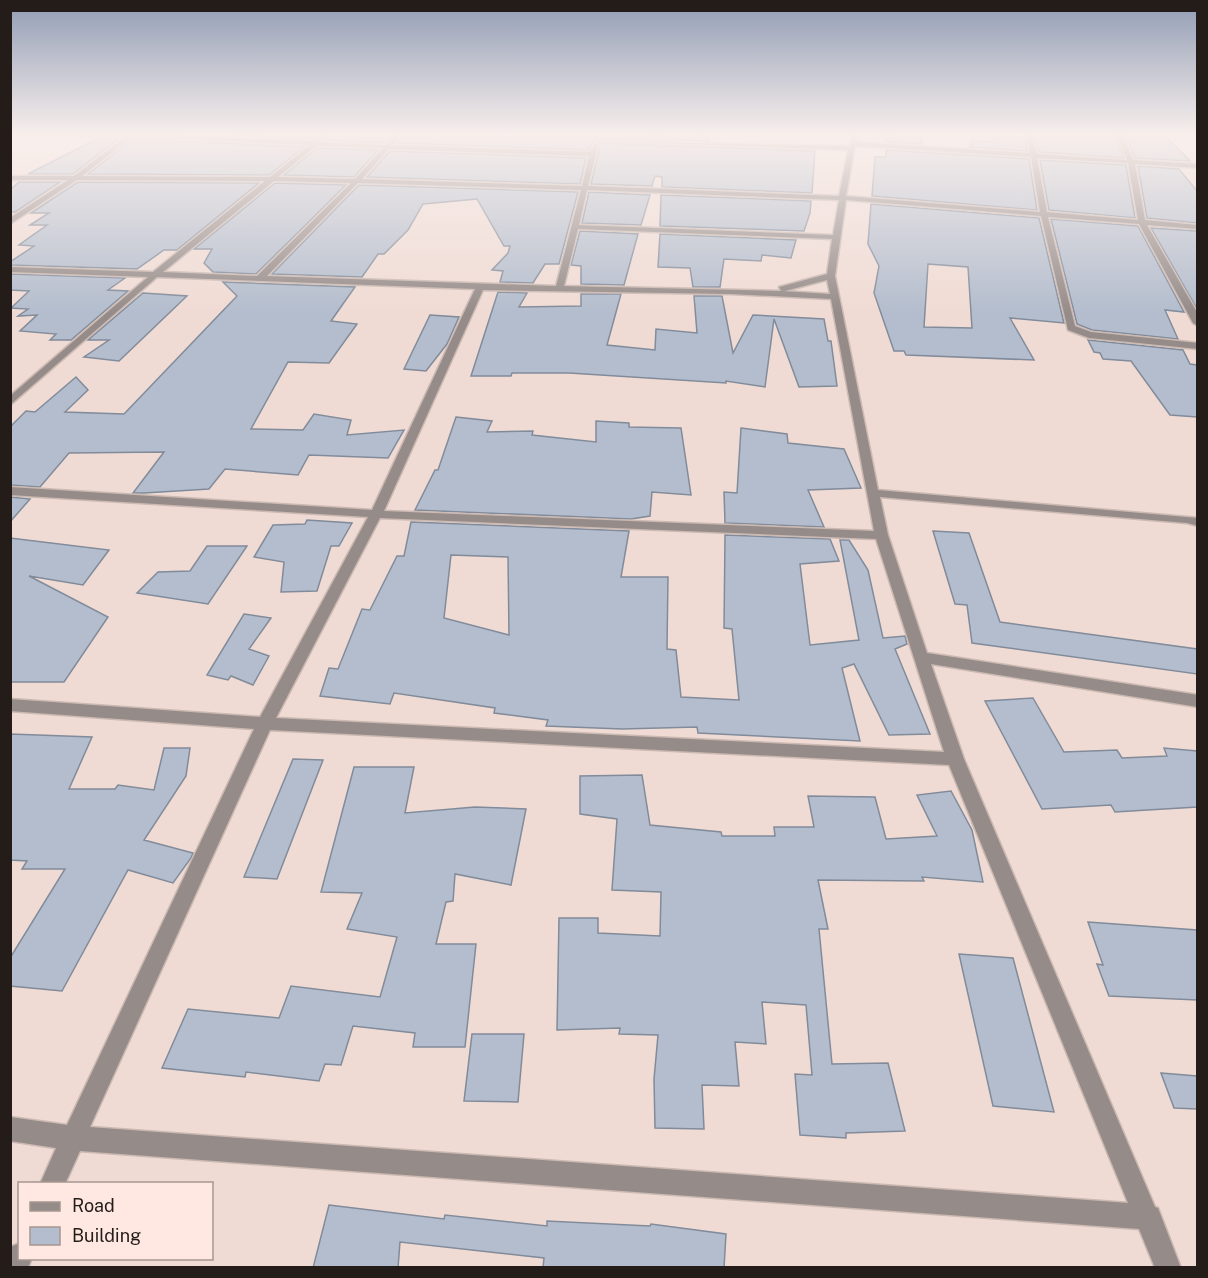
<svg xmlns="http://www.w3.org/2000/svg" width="1208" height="1278" viewBox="0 0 1208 1278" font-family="'Public Sans',sans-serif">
<rect width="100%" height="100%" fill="#f0dbd4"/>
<path fill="#b3bdcd" stroke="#818b9a" stroke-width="1.5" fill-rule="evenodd" d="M 210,134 L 319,134 L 314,139 Z
M 332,134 L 393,134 L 385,143 L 326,140 Z
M 404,134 L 642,134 L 685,139 L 707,134 L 709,141 L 594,139 L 589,150 L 398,143 Z
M 995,134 L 1025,134 L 1027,151 L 970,147 L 971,140 L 994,142 Z
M 1035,134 L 1115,134 L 1124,158 L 1039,152 Z
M 1125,134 L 1163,134 L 1190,161 L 1135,158 Z
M 885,135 L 922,138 L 922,144 L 886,142 Z
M 97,139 L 118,139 L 73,174 L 28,174 Z
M 133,139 L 304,147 L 269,175 L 88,174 Z
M 598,143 L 815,151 L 812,193 L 662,187 L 662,177 L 655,176 L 652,186 L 591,184 L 600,147 Z
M 317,148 L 378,150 L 354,177 L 284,175 Z
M 886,150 L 1029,159 L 1037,210 L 872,196 L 875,157 L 886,157 Z
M 390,151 L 586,158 L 580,184 L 367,177 Z
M 1040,160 L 1126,165 L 1135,218 L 1049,210 Z
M 1138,166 L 1179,169 L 1197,191 L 1197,223 L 1147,218 Z
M 19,182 L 60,182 L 15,212 L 10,212 L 10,190 Z
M 78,182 L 259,183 L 177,250 L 164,250 L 137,269 L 10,265 L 10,262 L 34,246 L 19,245 L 47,225 L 30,225 L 49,213 L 31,213 Z
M 275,183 L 346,185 L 256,274 L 213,272 L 204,263 L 212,249 L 194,249 Z
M 359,185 L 578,192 L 559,264 L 545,264 L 533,283 L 500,282 L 503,271 L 492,270 L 508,253 L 510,246 L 504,246 L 477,199 L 423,204 L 408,230 L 384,254 L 378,254 L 362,277 L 272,274 Z
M 589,192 L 650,195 L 641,225 L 582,223 Z
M 661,195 L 811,201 L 810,213 L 804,231 L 660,226 Z
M 871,204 L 1039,218 L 1064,323 L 1010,318 L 1034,360 L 906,355 L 904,351 L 894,351 L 874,293 L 879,266 L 868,244 ZM 928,264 L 968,267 L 972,328 L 924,327 Z
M 1051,219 L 1138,226 L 1184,312 L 1165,310 L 1178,339 L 1092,330 L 1077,324 Z
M 1151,228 L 1197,231 L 1197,309 Z
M 580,231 L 638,234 L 624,285 L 581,284 L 581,266 L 571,265 Z
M 660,234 L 796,240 L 791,258 L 762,255 L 761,261 L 724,259 L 720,287 L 693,287 L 690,268 L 658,267 Z
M 10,274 L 125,278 L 108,290 L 128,291 L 71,340 L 50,340 L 56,334 L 20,331 L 37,315 L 18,316 L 28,309 L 11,308 L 29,291 L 10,290 Z
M 223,282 L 355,287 L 331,321 L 357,324 L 329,363 L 288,362 L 251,429 L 303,430 L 314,414 L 351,420 L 347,435 L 404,430 L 388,458 L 309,455 L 298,475 L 225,469 L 209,489 L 144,493 L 133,493 L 164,452 L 69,453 L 40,487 L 10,485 L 10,427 L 26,411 L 35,412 L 76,377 L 88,390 L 65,412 L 124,414 L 237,296 Z
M 498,292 L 527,293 L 519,307 L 581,306 L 581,294 L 621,294 L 607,345 L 655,350 L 656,329 L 697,333 L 694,296 L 722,296 L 733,353 L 753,315 L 824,319 L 828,341 L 831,341 L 837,386 L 799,387 L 774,319 L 765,387 L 726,381 L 726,383 L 569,373 L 512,373 L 511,376 L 471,376 Z
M 143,293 L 187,296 L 119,361 L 84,357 L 109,340 L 88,340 Z
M 430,315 L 459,317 L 447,344 L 426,371 L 404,369 Z
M 1088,340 L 1183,350 L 1190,364 L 1197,365 L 1197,417 L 1170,415 L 1131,361 L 1103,359 L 1100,353 L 1094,352 Z
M 456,417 L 492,421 L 487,432 L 533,431 L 532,435 L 596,442 L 596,421 L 629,423 L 629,427 L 681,428 L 691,495 L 652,492 L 650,516 L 631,519 L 415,510 L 435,470 L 438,470 Z
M 741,428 L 787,434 L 788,443 L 844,449 L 861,488 L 808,490 L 824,527 L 725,523 L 724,492 L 737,493 Z
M 10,497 L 30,499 L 10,522 Z
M 307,520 L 352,523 L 339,546 L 331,546 L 317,591 L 281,592 L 284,562 L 254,557 L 273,525 L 305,524 Z
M 411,522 L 629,531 L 621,577 L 668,577 L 667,649 L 676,650 L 681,697 L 739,700 L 732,629 L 724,628 L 725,535 L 830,539 L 839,561 L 800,564 L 810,645 L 859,640 L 840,540 L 849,540 L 868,570 L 883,638 L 905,636 L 907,644 L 895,649 L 930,734 L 889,735 L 854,664 L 842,668 L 860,741 L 698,733 L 697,727 L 622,729 L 546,726 L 548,720 L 494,713 L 495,708 L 394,693 L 390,704 L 320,696 L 329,668 L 338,669 L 362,609 L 370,610 L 397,556 L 404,556 ZM 451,555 L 508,557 L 509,635 L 444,618 Z
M 933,531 L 969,533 L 1000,622 L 1197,649 L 1197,674 L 972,643 L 967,605 L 955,604 Z
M 10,538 L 109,550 L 83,585 L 29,576 L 108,617 L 64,682 L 10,682 Z
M 207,546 L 247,546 L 208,604 L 137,593 L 158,572 L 190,571 Z
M 244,614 L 271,618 L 249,649 L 269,656 L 253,685 L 231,676 L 228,680 L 207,675 Z
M 1033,698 L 1064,752 L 1117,750 L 1122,758 L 1167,756 L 1164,748 L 1197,751 L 1197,807 L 1115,812 L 1111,805 L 1042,809 L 985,701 Z
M 10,734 L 92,737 L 69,789 L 115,789 L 118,785 L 154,790 L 164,748 L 190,748 L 186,776 L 144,840 L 193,853 L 191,858 L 173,883 L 128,870 L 62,991 L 10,986 L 10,958 L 65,869 L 22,869 L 27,861 L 10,860 Z
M 293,759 L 323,760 L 277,879 L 244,877 Z
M 354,767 L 414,767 L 405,813 L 475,807 L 526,809 L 511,885 L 455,874 L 453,901 L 446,902 L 436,944 L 476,944 L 465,1047 L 413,1047 L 415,1033 L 353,1026 L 341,1065 L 325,1064 L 319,1081 L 246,1072 L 245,1077 L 162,1068 L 188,1009 L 279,1018 L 291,986 L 380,997 L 397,937 L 347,929 L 362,893 L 321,892 Z
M 642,775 L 650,825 L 721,832 L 722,836 L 775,836 L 774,827 L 814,827 L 808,796 L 875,797 L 886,839 L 937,836 L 917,795 L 951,791 L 972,830 L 983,882 L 922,877 L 924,881 L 818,880 L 828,929 L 819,929 L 832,1064 L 888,1063 L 905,1131 L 846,1133 L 846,1138 L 800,1135 L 795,1074 L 812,1075 L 806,1005 L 762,1002 L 766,1044 L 735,1042 L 739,1086 L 702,1085 L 704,1129 L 655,1128 L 654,1079 L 658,1035 L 619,1034 L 620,1028 L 557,1030 L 559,918 L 598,918 L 598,933 L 660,936 L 661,892 L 612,890 L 617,819 L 580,814 L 580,776 Z
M 1088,922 L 1197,930 L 1197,1000 L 1109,996 L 1097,964 L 1103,965 Z
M 959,954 L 1013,958 L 1054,1112 L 993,1106 Z
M 472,1034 L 524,1034 L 518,1102 L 464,1101 Z
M 1161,1073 L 1197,1076 L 1197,1109 L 1174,1108 Z
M 329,1205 L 444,1219 L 445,1215 L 547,1226 L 547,1221 L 650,1226 L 651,1224 L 726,1234 L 724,1268 L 543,1268 L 544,1258 L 400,1242 L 398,1268 L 313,1268 Z"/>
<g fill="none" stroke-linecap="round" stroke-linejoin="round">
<g stroke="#cbb9b2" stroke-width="3">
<path id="minor" d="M 10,134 L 154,134 L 315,141 L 323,134 L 330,134 L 320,142 L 386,145 L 396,134 L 402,134 L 393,145 L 590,152 L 595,144 L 598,146 L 588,186 L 839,196 L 848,150 L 594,141 L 849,146 L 853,134 L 859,134 L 856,142 L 1030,153 L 1027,134 L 1033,134 L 1037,154 L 1127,160 L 1117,134 L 1123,134 L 1133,160 L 1198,164 L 1198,168 L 1135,164 L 1145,220 L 1198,225 L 1198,229 L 1147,225 L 1198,314 L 1198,326 L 1193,323 L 1139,224 L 1048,217 L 1075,326 L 1091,332 L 1198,343 L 1198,349 L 1089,338 L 1068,330 L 1041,216 L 846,200 L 835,276 L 878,490 L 1198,518 L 1198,526 L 1187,523 L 880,497 L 888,535 L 927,653 L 1198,695 L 1198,707 L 931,664 L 964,759 L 1155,1207 L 1158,1208 L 1181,1268 L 1155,1268 L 1139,1229 L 80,1151 L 65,1184 L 40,1184 L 56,1148 L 10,1141 L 10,1117 L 67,1125 L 254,729 L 10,711 L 10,699 L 260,717 L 368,517 L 10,495 L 10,487 L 372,510 L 475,289 L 157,277 L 10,405 L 10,396 L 148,277 L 10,272 L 10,267 L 153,272 L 265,181 L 77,180 L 10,224 L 10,218 L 68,180 L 10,180 L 10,176 L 74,176 L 125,137 L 10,137 ZM 132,137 L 310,145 L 270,177 L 82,176 ZM 316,146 L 383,148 L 355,179 L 278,177 ZM 855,146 L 1031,157 L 1040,212 L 846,196 ZM 389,149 L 589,156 L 582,186 L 362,179 ZM 1037,158 L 1128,163 L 1138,220 L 1047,212 ZM 274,181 L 351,183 L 257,276 L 163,272 ZM 358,183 L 581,190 L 556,286 L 267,276 ZM 587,190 L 839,200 L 833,235 L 579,225 ZM 578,229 L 832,239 L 827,274 L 779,287 L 781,291 L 564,286 ZM 827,280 L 830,294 L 783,291 L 785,291 ZM 483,290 L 731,294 L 831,299 L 874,531 L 384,511 ZM 380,518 L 876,539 L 944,752 L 276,718 ZM 270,730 L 949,765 L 1128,1203 L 90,1127 Z
M 20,1243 L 20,1258 L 32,1258 L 28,1268 L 10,1268 L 10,1247 Z"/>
</g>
<use href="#minor" fill="#958c89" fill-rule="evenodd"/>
</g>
<linearGradient id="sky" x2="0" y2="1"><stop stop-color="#919cb4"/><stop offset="0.43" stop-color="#f8efec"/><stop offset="1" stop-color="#f8efec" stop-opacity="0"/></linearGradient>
<rect width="1208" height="313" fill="url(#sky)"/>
<rect width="1208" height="1278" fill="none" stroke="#231c19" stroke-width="24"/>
<rect x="18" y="1182" width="195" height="78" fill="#fee8e1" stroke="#a69691" stroke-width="1.5"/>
<rect x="30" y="1202" width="30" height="9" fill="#958c89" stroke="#a69691" stroke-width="1.5"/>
<text x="72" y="1212" font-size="18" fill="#231c19">Road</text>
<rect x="30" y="1227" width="30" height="18" fill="#b3bdcd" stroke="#a69691" stroke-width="1.5"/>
<text x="72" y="1242" font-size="18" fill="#231c19">Building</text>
</svg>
